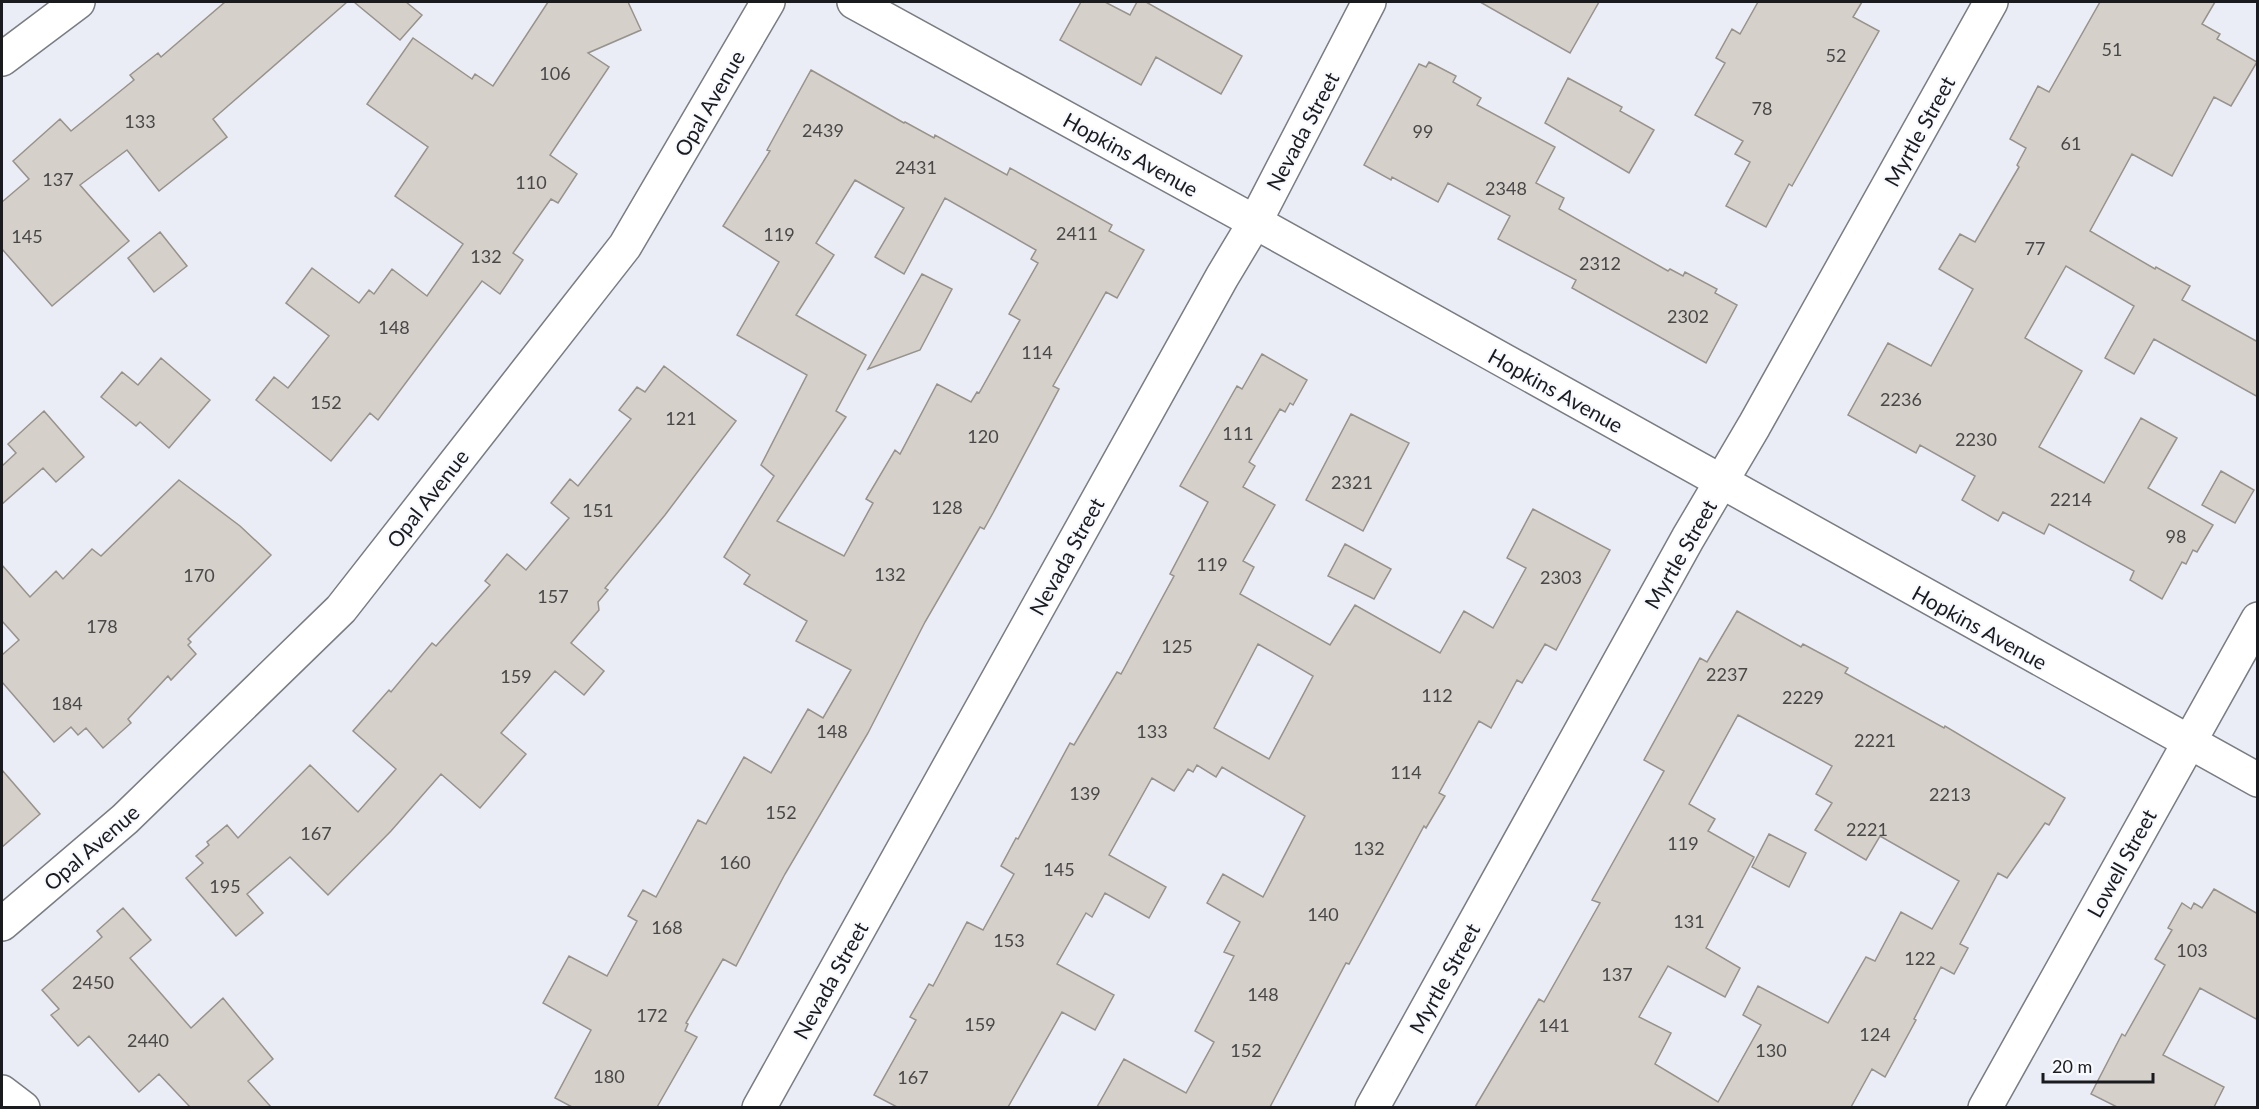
<svg xmlns="http://www.w3.org/2000/svg" width="2259" height="1109" viewBox="0 0 2259 1109" font-family="Lato,sans-serif">
<rect width="100%" height="100%" fill="#eaedf5"/>
<path fill="#d5d0c9" stroke="#97928c" stroke-width="1.5" fill-rule="evenodd" d="M 225,2 L 347,2 L 213,119 L 227,137 L 159,191 L 127,150 L 80,185 L 129,241 L 52,306 L 2,249 L 2,202 L 29,179 L 13,161 L 60,119 L 71,131 L 134,80 L 130,75 L 158,53 L 161,57 Z
M 354,2 L 406,2 L 422,15 L 400,40 Z
M 548,2 L 628,2 L 641,30 L 588,53 L 609,67 L 550,155 L 577,174 L 558,203 L 551,199 L 513,253 L 523,260 L 500,294 L 482,281 L 378,420 L 370,413 L 331,461 L 256,400 L 274,377 L 288,388 L 329,336 L 286,303 L 312,268 L 359,303 L 369,290 L 374,294 L 392,269 L 427,296 L 463,244 L 395,196 L 428,147 L 367,104 L 413,38 L 472,79 L 475,74 L 493,86 Z
M 1081,2 L 1105,2 L 1130,15 L 1137,2 L 1146,2 L 1242,56 L 1221,94 L 1156,57 L 1141,85 L 1060,40 Z
M 1480,2 L 1599,2 L 1570,53 Z
M 1758,2 L 1862,2 L 1853,17 L 1879,31 L 1792,186 L 1789,184 L 1766,227 L 1726,206 L 1750,162 L 1735,154 L 1743,141 L 1695,115 L 1725,63 L 1716,58 L 1732,29 L 1740,34 Z
M 2100,2 L 2215,2 L 2202,24 L 2220,34 L 2217,39 L 2257,62 L 2231,106 L 2214,97 L 2172,176 L 2132,154 L 2090,231 L 2155,269 L 2156,267 L 2190,286 L 2182,300 L 2258,342 L 2258,397 L 2154,339 L 2134,374 L 2105,358 L 2134,306 L 2066,266 L 2025,338 L 2082,371 L 2039,447 L 2104,483 L 2141,418 L 2177,438 L 2148,488 L 2213,525 L 2197,552 L 2193,550 L 2186,564 L 2182,562 L 2162,599 L 2130,580 L 2134,571 L 2049,524 L 2044,534 L 2003,512 L 1998,521 L 1962,500 L 1975,476 L 1920,445 L 1916,453 L 1848,415 L 1888,343 L 1931,366 L 1973,289 L 1939,269 L 1960,234 L 1975,242 L 2019,167 L 2017,165 L 2026,148 L 2010,139 L 2038,86 L 2049,92 Z
M 1429,62 L 1456,76 L 1453,82 L 1481,98 L 1477,105 L 1555,147 L 1536,183 L 1564,198 L 1559,209 L 1668,271 L 1670,269 L 1683,276 L 1685,272 L 1717,289 L 1715,293 L 1737,305 L 1706,363 L 1572,288 L 1576,280 L 1498,239 L 1510,216 L 1448,183 L 1438,202 L 1392,177 L 1391,180 L 1364,165 L 1419,64 L 1426,67 Z
M 811,70 L 904,123 L 905,122 L 934,138 L 935,135 L 1007,175 L 1010,168 L 1112,225 L 1109,231 L 1144,250 L 1117,298 L 1106,292 L 1053,386 L 1059,389 L 993,513 L 984,529 L 980,527 L 925,622 L 868,733 L 785,874 L 736,966 L 723,959 L 686,1023 L 688,1024 L 685,1031 L 697,1037 L 657,1107 L 572,1107 L 555,1098 L 591,1030 L 543,1003 L 569,956 L 607,976 L 637,921 L 628,916 L 643,890 L 656,897 L 698,820 L 706,824 L 744,757 L 771,773 L 808,709 L 823,718 L 851,670 L 796,641 L 807,621 L 744,584 L 750,575 L 724,557 L 774,476 L 761,465 L 807,375 L 737,335 L 779,262 L 723,226 L 770,151 L 767,150 ZM 855,180 L 904,208 L 875,257 L 904,274 L 945,198 L 1036,250 L 1031,259 L 1038,263 L 1009,314 L 1020,320 L 979,393 L 977,392 L 971,402 L 937,384 L 900,454 L 895,450 L 866,499 L 873,503 L 844,556 L 777,521 L 846,417 L 836,411 L 866,355 L 796,315 L 834,255 L 816,243 Z
M 1568,78 L 1622,107 L 1620,111 L 1654,130 L 1629,173 L 1545,123 Z
M 160,232 L 187,266 L 154,292 L 128,258 Z
M 922,274 L 952,289 L 920,350 L 868,369 Z
M 1262,354 L 1307,380 L 1293,405 L 1290,403 L 1285,412 L 1280,409 L 1249,462 L 1255,466 L 1243,487 L 1275,505 L 1243,561 L 1254,567 L 1240,594 L 1330,645 L 1355,605 L 1440,653 L 1464,611 L 1493,628 L 1526,568 L 1507,558 L 1533,509 L 1610,550 L 1556,650 L 1545,644 L 1522,683 L 1517,680 L 1491,728 L 1479,721 L 1439,793 L 1445,796 L 1426,828 L 1424,826 L 1349,964 L 1346,963 L 1270,1107 L 1097,1107 L 1124,1059 L 1186,1093 L 1214,1042 L 1195,1031 L 1234,956 L 1224,952 L 1240,922 L 1207,903 L 1223,874 L 1263,897 L 1305,816 L 1222,767 L 1216,777 L 1197,765 L 1193,772 L 1188,769 L 1174,791 L 1152,778 L 1109,855 L 1166,887 L 1149,918 L 1105,893 L 1092,917 L 1086,913 L 1057,964 L 1114,995 L 1095,1030 L 1062,1012 L 1008,1107 L 897,1107 L 874,1095 L 916,1020 L 910,1017 L 929,984 L 933,986 L 967,922 L 983,930 L 1014,874 L 1001,866 L 1016,838 L 1018,839 L 1070,743 L 1074,745 L 1117,672 L 1121,674 L 1174,576 L 1170,574 L 1208,502 L 1180,486 L 1237,386 L 1242,389 ZM 1258,644 L 1313,676 L 1269,759 L 1214,728 Z
M 161,358 L 210,400 L 169,448 L 140,422 L 136,426 L 101,397 L 122,372 L 138,385 Z
M 664,366 L 736,421 L 665,515 L 605,588 L 608,590 L 598,602 L 599,610 L 571,643 L 604,671 L 584,695 L 555,671 L 501,733 L 526,754 L 480,808 L 441,774 L 391,831 L 328,895 L 290,857 L 247,894 L 263,913 L 236,936 L 186,878 L 203,863 L 196,856 L 209,845 L 207,842 L 227,825 L 238,838 L 310,765 L 358,812 L 396,769 L 353,731 L 389,690 L 391,692 L 432,643 L 436,646 L 490,585 L 485,581 L 507,554 L 526,570 L 569,518 L 551,503 L 570,479 L 578,486 L 631,419 L 619,410 L 637,387 L 645,392 Z
M 44,411 L 84,457 L 56,482 L 43,468 L 2,504 L 2,466 L 16,453 L 8,444 Z
M 1351,414 L 1409,443 L 1363,531 L 1306,500 Z
M 2221,471 L 2254,490 L 2235,523 L 2202,505 Z
M 179,480 L 240,526 L 271,555 L 188,639 L 191,642 L 188,645 L 196,654 L 171,680 L 168,676 L 128,719 L 131,723 L 103,748 L 86,728 L 78,735 L 71,727 L 54,742 L 2,682 L 2,655 L 19,640 L 2,621 L 2,565 L 30,597 L 56,571 L 63,579 L 92,549 L 101,556 Z
M 1345,544 L 1391,569 L 1374,599 L 1328,576 Z
M 1737,611 L 1801,647 L 1803,644 L 1848,668 L 1845,673 L 1944,728 L 1945,726 L 2065,798 L 2049,825 L 2045,823 L 2007,878 L 1998,873 L 1960,944 L 1968,948 L 1954,974 L 1941,967 L 1914,1019 L 1916,1020 L 1885,1077 L 1872,1069 L 1851,1107 L 1475,1107 L 1539,999 L 1544,1002 L 1600,903 L 1592,900 L 1664,771 L 1644,760 L 1700,658 L 1707,662 ZM 1738,715 L 1832,766 L 1816,794 L 1832,803 L 1815,830 L 1866,860 L 1880,836 L 1959,881 L 1932,929 L 1901,912 L 1875,961 L 1866,957 L 1828,1023 L 1758,986 L 1743,1015 L 1761,1025 L 1718,1102 L 1655,1064 L 1671,1033 L 1639,1017 L 1668,966 L 1725,997 L 1740,968 L 1706,948 L 1754,857 L 1708,831 L 1715,819 L 1689,804 Z
M 2,770 L 40,814 L 2,847 Z
M 1769,834 L 1806,853 L 1789,887 L 1752,867 Z
M 2214,889 L 2258,914 L 2258,1020 L 2200,988 L 2163,1055 L 2224,1087 L 2214,1107 L 2117,1107 L 2091,1094 L 2122,1034 L 2125,1036 L 2165,965 L 2155,959 L 2172,930 L 2168,928 L 2182,903 L 2191,909 L 2194,903 L 2202,908 Z
M 123,908 L 151,940 L 130,958 L 191,1028 L 223,998 L 273,1059 L 248,1081 L 271,1107 L 190,1107 L 159,1074 L 139,1092 L 89,1036 L 78,1046 L 51,1015 L 59,1009 L 42,990 L 102,937 L 97,931 Z"/>
<g fill="none" stroke-linecap="round" stroke-linejoin="round">
<g stroke="#797c82" stroke-width="36">
<path id="minor" d="M 854,2 L 1255,222 L 2258,780
M 2,59 L 78,2
M 2,924 L 125,819 L 341,609 L 625,246 L 768,2
M 2,1092 L 23,1108
M 759,1108 L 1222,277 L 1255,222 L 1369,2
M 1372,1108 L 1688,538 L 1754,426 L 1991,2
M 1985,1108 L 2258,619"/>
</g>
<use href="#minor" stroke="#fff" stroke-width="33"/>
</g>
<g text-anchor="middle" dominant-baseline="central" stroke-width="4.5" stroke-linejoin="round" paint-order="stroke">
<g font-size="18" fill="#494849">
<text x="2112" y="49">51</text>
<text x="1836" y="55">52</text>
<text x="555" y="73">106</text>
<text x="1762" y="108">78</text>
<text x="140" y="121">133</text>
<text x="823" y="130">2439</text>
<text x="1423" y="131">99</text>
<text x="2071" y="143">61</text>
<text x="916" y="167">2431</text>
<text x="58" y="179">137</text>
<text x="531" y="182">110</text>
<text x="1506" y="188">2348</text>
<text x="1077" y="233">2411</text>
<text x="779" y="234">119</text>
<text x="27" y="236">145</text>
<text x="2035" y="248">77</text>
<text x="486" y="256">132</text>
<text x="1600" y="263">2312</text>
<text x="1688" y="316">2302</text>
<text x="394" y="327">148</text>
<text x="1037" y="352">114</text>
<text x="1901" y="399">2236</text>
<text x="326" y="402">152</text>
<text x="681" y="418">121</text>
<text x="1238" y="433">111</text>
<text x="983" y="436">120</text>
<text x="1976" y="439">2230</text>
<text x="1352" y="482">2321</text>
<text x="2071" y="499">2214</text>
<text x="947" y="507">128</text>
<text x="598" y="510">151</text>
<text x="2176" y="536">98</text>
<text x="1212" y="564">119</text>
<text x="890" y="574">132</text>
<text x="199" y="575">170</text>
<text x="1561" y="577">2303</text>
<text x="553" y="596">157</text>
<text x="102" y="626">178</text>
<text x="1177" y="646">125</text>
<text x="1727" y="674">2237</text>
<text x="516" y="676">159</text>
<text x="1437" y="695">112</text>
<text x="1803" y="697">2229</text>
<text x="67" y="703">184</text>
<text x="832" y="731">148</text>
<text x="1152" y="731">133</text>
<text x="1875" y="740">2221</text>
<text x="1406" y="772">114</text>
<text x="1085" y="793">139</text>
<text x="1950" y="794">2213</text>
<text x="781" y="812">152</text>
<text x="1867" y="829">2221</text>
<text x="316" y="833">167</text>
<text x="1683" y="843">119</text>
<text x="1369" y="848">132</text>
<text x="735" y="862">160</text>
<text x="1059" y="869">145</text>
<text x="225" y="886">195</text>
<text x="1323" y="914">140</text>
<text x="1689" y="921">131</text>
<text x="667" y="927">168</text>
<text x="1009" y="940">153</text>
<text x="2192" y="950">103</text>
<text x="1920" y="958">122</text>
<text x="1617" y="974">137</text>
<text x="93" y="982">2450</text>
<text x="1263" y="994">148</text>
<text x="652" y="1015">172</text>
<text x="980" y="1024">159</text>
<text x="1554" y="1025">141</text>
<text x="1875" y="1034">124</text>
<text x="148" y="1040">2440</text>
<text x="1246" y="1050">152</text>
<text x="1771" y="1050">130</text>
<text x="609" y="1076">180</text>
<text x="913" y="1077">167</text>
</g>
<g font-size="21" fill="#1a1b1e" stroke="#f8faff">
<text transform="translate(709 103) rotate(-60)">Opal Avenue</text>
<text transform="translate(1302 131) rotate(-62)">Nevada Street</text>
<text transform="translate(1919 131) rotate(-61)">Myrtle Street</text>
<text transform="translate(1131 154) rotate(29)">Hopkins Avenue</text>
<text transform="translate(1556 390) rotate(29)">Hopkins Avenue</text>
<text transform="translate(427 498) rotate(-52)">Opal Avenue</text>
<text transform="translate(1680 554) rotate(-60)">Myrtle Street</text>
<text transform="translate(1066 556) rotate(-61)">Nevada Street</text>
<text transform="translate(1980 627) rotate(29)">Hopkins Avenue</text>
<text transform="translate(91 847) rotate(-41)">Opal Avenue</text>
<text transform="translate(2121 863) rotate(-61)">Lowell Street</text>
<text transform="translate(1444 978) rotate(-61)">Myrtle Street</text>
<text transform="translate(830 980) rotate(-61)">Nevada Street</text>
</g>
</g>
<rect width="2259" height="1109" fill="none" stroke="#1a1b1e" stroke-width="6"/>
<path d="M2043 1073v9h110v-9" fill="none" stroke="#1a1b1e" stroke-width="3"/>
<text x="2052" y="1073" font-size="18" fill="#1a1b1e" stroke="#f8faff" stroke-width="4.5" paint-order="stroke">20 m</text>
</svg>
